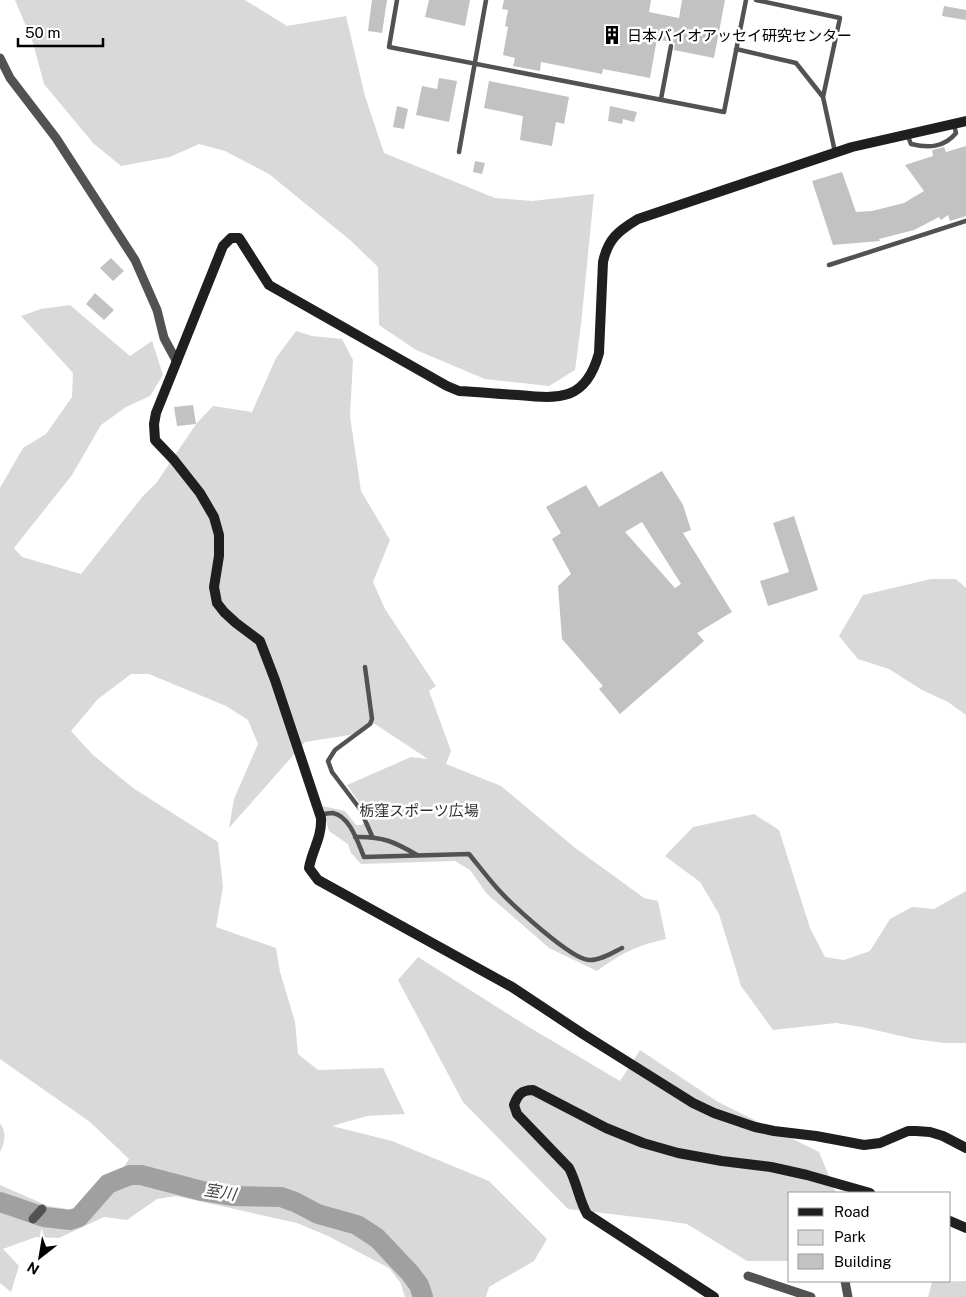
<svg xmlns="http://www.w3.org/2000/svg" width="966" height="1297" viewBox="0 0 966 1297" font-family="'Public Sans','Noto Sans JP',sans-serif">
<rect width="100%" height="100%" fill="#fff"/>
<path fill="#d9d9d9" d="M 15,0 L 245,0 L 287,26 L 346,16 L 365,96 L 384,153 L 495,198 L 532,201 L 594,194 L 581,325 L 575,370 L 549,386 L 485,379 L 416,350 L 379,325 L 378,267 L 350,240 L 269,174 L 225,151 L 199,144 L 170,157 L 121,166 L 93,143 L 44,84 L 33,43 Z
M 70,305 L 130,356 L 152,341 L 163,375 L 150,396 L 126,407 L 101,425 L 72,475 L 14,548 L 22,557 L 81,574 L 143,496 L 157,482 L 196,424 L 213,406 L 252,412 L 276,358 L 296,331 L 312,336 L 342,339 L 353,360 L 350,416 L 361,491 L 390,540 L 373,582 L 385,609 L 436,686 L 429,691 L 451,751 L 446,764 L 501,786 L 574,847 L 644,898 L 658,901 L 666,939 C 635,946 622,953 597,971 L 549,948 L 487,894 L 470,870 L 455,861 L 361,864 L 351,853 L 348,844 L 329,831 L 322,806 L 345,811 L 356,825 L 361,825 L 369,821 L 363,808 L 347,785 L 411,757 L 428,759 L 375,724 L 350,735 L 305,742 L 229,828 L 234,799 L 258,744 L 248,720 L 226,706 L 149,674 L 131,674 L 98,699 L 71,731 L 93,755 L 133,788 L 218,842 L 223,887 L 216,927 L 276,948 L 280,972 L 295,1022 L 298,1054 L 318,1070 L 383,1068 L 405,1114 L 367,1116 L 332,1126 L 392,1141 L 489,1181 L 547,1239 L 534,1261 L 489,1287 L 486,1297 L 405,1297 L 400,1282 L 389,1268 L 328,1236 L 297,1223 L 176,1196 L 157,1199 L 127,1220 L 104,1217 L 59,1238 L 36,1237 L 3,1249 L 19,1266 L 11,1292 L 0,1283 L 0,1185 L 48,1206 L 74,1210 L 101,1202 L 129,1159 L 90,1122 L 0,1059 L 0,488 L 23,448 L 46,434 L 72,397 L 73,373 L 21,316 L 41,309 Z
M 931,579 L 956,579 L 966,588 L 966,715 L 948,702 L 922,690 L 889,669 L 858,659 L 839,636 L 863,595 Z
M 754,814 L 779,830 L 810,928 L 825,957 L 844,960 L 870,951 L 890,919 L 912,907 L 934,909 L 966,891 L 966,1043 L 944,1043 L 914,1039 L 862,1027 L 836,1023 L 773,1030 L 741,986 L 719,914 L 700,882 L 665,856 L 693,827 Z
M 418,957 L 527,1026 L 620,1081 L 640,1050 L 718,1102 L 819,1152 L 836,1193 L 790,1193 L 790,1261 L 747,1261 L 687,1224 L 653,1219 L 568,1209 L 463,1102 L 398,980 Z
M 0,1123 C 7,1133 5,1142 0,1152 Z
M 966,1281 L 966,1297 L 928,1297 L 932,1282 Z"/>
<g fill="none" stroke-linecap="round" stroke-linejoin="round">
<path stroke="#a0a0a0" stroke-width="20" d="M 0,1202 L 44,1217 L 70,1220 L 79,1217 L 108,1184 L 130,1175 L 141,1175 L 202,1191 L 232,1196 L 281,1197 L 295,1202 L 318,1214 L 357,1225 L 377,1238 L 410,1273 L 419,1285 L 423,1297"/>
</g>
<path fill="#c2c2c2" fill-rule="evenodd" d="M 372,0 L 387,0 L 382,33 L 368,31 Z
M 429,0 L 470,0 L 465,26 L 425,17 Z
M 504,0 L 651,0 L 649,12 L 679,18 L 682,0 L 725,0 L 714,58 L 674,50 L 675,43 L 657,39 L 650,78 L 603,69 L 602,74 L 541,62 L 540,71 L 513,66 L 515,58 L 503,55 L 508,27 L 505,26 L 508,10 L 502,9 Z
M 944,6 L 966,10 L 966,20 L 942,16 Z
M 439,78 L 457,81 L 449,122 L 416,115 L 422,86 L 437,89 Z
M 489,81 L 569,97 L 564,124 L 556,122 L 552,146 L 520,140 L 523,116 L 484,108 Z
M 397,106 L 408,109 L 404,129 L 393,127 Z
M 610,106 L 637,112 L 634,122 L 623,119 L 622,124 L 608,121 Z
M 966,146 L 966,216 L 950,221 L 948,215 L 941,220 L 939,217 L 914,230 L 879,239 L 880,241 L 833,245 L 812,181 L 842,172 L 856,212 L 872,211 L 904,203 L 924,191 L 905,165 L 933,156 L 932,150 L 944,147 L 946,152 Z
M 475,161 L 485,163 L 482,174 L 473,172 Z
M 111,258 L 124,271 L 113,281 L 100,268 Z
M 95,293 L 114,310 L 104,320 L 86,304 Z
M 193,405 L 196,424 L 177,426 L 174,407 Z
M 662,471 L 683,505 L 691,530 L 683,533 L 732,612 L 697,633 L 704,641 L 620,714 L 599,689 L 603,686 L 562,639 L 558,586 L 571,574 L 552,539 L 561,533 L 546,507 L 586,485 L 599,507 ZM 642,522 L 681,584 L 675,588 L 625,532 Z
M 794,516 L 818,590 L 768,606 L 760,581 L 789,572 L 773,523 Z"/>
<g fill="none" stroke-linecap="round" stroke-linejoin="round">
<path stroke="#525252" stroke-width="4.5" d="M 397,0 L 389,47 L 724,112 L 746,0
M 756,0 L 840,18 L 823,97
M 736,49 L 796,63 L 823,97 L 835,152
M 661,99 L 671,46
M 907,134 L 911,144 C 928,148 944,148 956,133 L 954,125
M 459,152 L 486,0
M 829,265 L 966,221
M 365,667 L 372,719 L 370,724 L 335,750 L 328,761 L 332,772 L 360,809 L 372,836
M 321,815 C 324,814 329,813 333,813 C 350,816 358,843 364,857 L 469,854 C 478,865 487,877 496,887 C 509,902 572,961 590,960 C 601,960 612,953 622,948
M 355,837 C 382,836 395,842 417,855"/>
<path stroke="#525252" stroke-width="9" d="M 0,58 L 10,78 L 56,138 L 135,260 L 157,310 L 164,338 L 177,362
M 33,1219 L 42,1209
M 748,1276 L 811,1297
M 845,1281 L 848,1297"/>
<path stroke="#1f1f1f" stroke-width="10" d="M 966,121 L 852,147 L 638,219 C 618,231 608,239 603,262 L 599,353 C 586,401 560,399 518,395 C 498,394 479,392 459,391 L 447,386 L 269,285 L 239,238 L 231,238 L 223,246 L 156,413 L 154,424 L 155,440 L 174,460 L 200,493 L 214,517 L 219,535 L 219,556 L 214,587 L 217,603 L 224,612 L 236,623 L 260,641 L 275,680 L 321,818 C 322,838 312,850 309,868 L 318,880 L 512,987 L 583,1034 L 693,1103 L 714,1113 L 755,1127 L 774,1131 L 816,1136 L 864,1145 L 880,1143 L 908,1131 L 916,1131 L 930,1132 L 943,1136 L 966,1148
M 950,1221 L 966,1228
M 714,1297 L 587,1214 C 579,1200 577,1183 569,1168 L 517,1114 L 514,1105 C 518,1094 522,1090 533,1090 L 606,1128 L 643,1143 L 678,1153 L 722,1161 L 771,1167 L 807,1175 L 870,1193"/>
</g>
<defs>
<g id="building-bare" transform="scale(1.5)"><path d="M-4-6H4V6H1V3H-1V6H-4ZM-2.5-4.3h1.7v1.8h-1.7ZM.8-4.3h1.7v1.8H.8ZM-2.5-1h1.7V.8h-1.7ZM.8-1h1.7V.8H.8Z" fill="#000" stroke="#fff" stroke-width="2.5" paint-order="stroke"/></g>
</defs>
<g fill-rule="evenodd">
<use href="#building-bare" x="612" y="35"/>
</g>
<g text-anchor="middle" dominant-baseline="central" stroke-width="5" stroke-linejoin="round" paint-order="stroke">
<g font-size="15" fill="#000" stroke="#fff" text-anchor="start">
<text x="627" y="35">日本バイオアッセイ研究センター</text>
</g>
<g font-size="15" fill="#303030" stroke="#fff">
<text x="419" y="810">栃窪スポーツ広場</text>
</g>
<g font-size="16" font-style="italic" fill="#414141" stroke="#fff">
<text transform="translate(220 1192) rotate(9)">室川</text>
</g>
</g>
<rect x="788" y="1192" width="162" height="90" fill="#ffffff" stroke="#999999"/>
<rect x="798" y="1208" width="25" height="8" fill="#1f1f1f" stroke="#999999"/>
<text x="834" y="1217" font-size="15" fill="#000000">Road</text>
<rect x="798" y="1230" width="25" height="15" fill="#d9d9d9" stroke="#999999"/>
<text x="834" y="1242" font-size="15" fill="#000000">Park</text>
<rect x="798" y="1254" width="25" height="15" fill="#c2c2c2" stroke="#999999"/>
<text x="834" y="1267" font-size="15" fill="#000000">Building</text>
<g transform="translate(40 1257) rotate(211)" stroke="#ffffff" stroke-width="4" paint-order="stroke">
<path d="M0-4L9 19L0 12L-9 19Z" fill="#000000"/>
<text y="-8" font-size="14" font-weight="bold" text-anchor="middle" fill="#000000">N</text>
</g>
<path d="M18 38v8h85v-8" fill="none" stroke="#000000" stroke-width="2.5"/>
<text x="25" y="38" font-size="15" fill="#000000" stroke="#ffffff" stroke-width="4" paint-order="stroke">50 m</text>
</svg>
